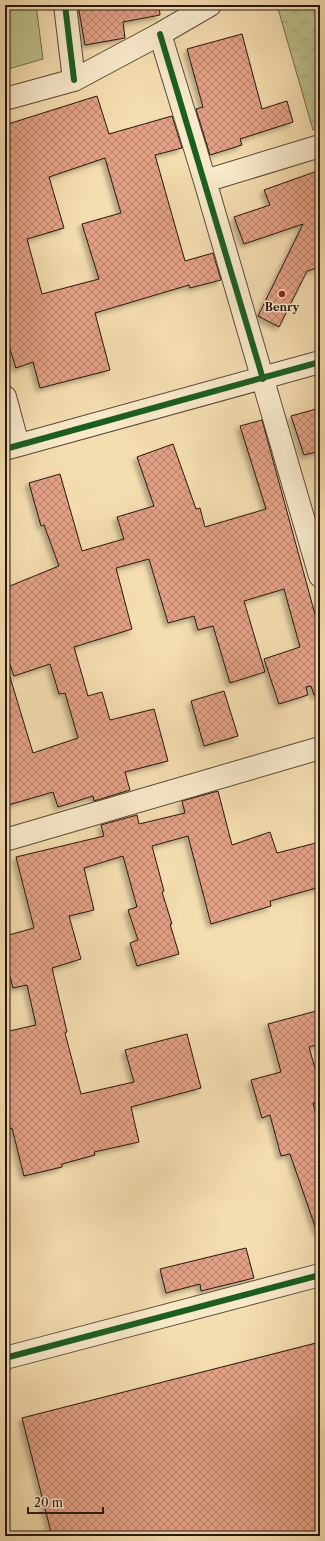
<svg xmlns="http://www.w3.org/2000/svg" width="325" height="1541" viewBox="0 0 325 1541" font-family="'Libre Caslon Text',serif">
<defs>
<pattern id="park-crowns" width="20" height="18" patternUnits="userSpaceOnUse"><rect width="20" height="18" fill="#bcc08a"/><path d="M2 6a3 3 0 1 1 6 0M12 15a3 3 0 1 1 6 0" fill="none" stroke="#a2a476"/></pattern>
<pattern id="building-cross-hatch" width="8" height="8" patternUnits="userSpaceOnUse"><rect width="8" height="8" fill="#e3a086"/><path d="M0 0l8 8M0 8l8-8" fill="none" stroke="#b8816c"/></pattern>
<filter id="shadow"><feDropShadow dx="-3.5" dy="3.5" stdDeviation="2" flood-color="#0004"/></filter>
</defs>
<rect width="100%" height="100%" fill="#f4ddaf"/>
<filter id="stains"><feTurbulence type="fractalNoise" baseFrequency=".005" numOctaves="4"/><feColorMatrix values="0 0 0 0 .2 0 0 0 0 .09 0 0 0 0 .02 0 0 0 .5 -.17"/></filter>
<radialGradient id="worn" r=".72"><stop offset=".6" stop-color="#630" stop-opacity="0"/><stop offset="1" stop-color="#630" stop-opacity=".3"/></radialGradient>
<path fill="url(#park-crowns)" stroke="#726c4c" d="M 277,5 L 320,5 L 320,128 L 313,130 Z"/>
<path fill="#bcc08a" stroke="#726c4c" d="M 5,5 L 36,5 L 43,59 L 5,70 Z"/>
<path fill="url(#building-cross-hatch)" stroke="#27170f" fill-rule="evenodd" filter="url(#shadow)" d="M 78,5 L 159,5 L 160,15 L 123,22 L 125,38 L 85,45 Z
M 242,34 L 262,109 L 287,101 L 293,122 L 240,139 L 242,145 L 210,155 L 196,109 L 203,107 L 187,49 Z
M 97,96 L 109,134 L 172,116 L 182,148 L 155,155 L 185,261 L 213,253 L 221,280 L 190,288 L 189,285 L 95,313 L 110,370 L 40,388 L 33,362 L 16,368 L 9,346 L 5,347 L 5,125 ZM 105,158 L 121,213 L 82,224 L 99,279 L 42,294 L 27,239 L 64,228 L 49,177 Z
M 320,170 L 320,267 L 307,271 L 279,327 L 258,316 L 303,224 L 244,244 L 234,217 L 270,205 L 264,190 Z
M 320,408 L 320,451 L 304,455 L 291,416 Z
M 262,420 L 316,618 L 320,617 L 320,695 L 314,695 L 311,686 L 306,687 L 308,695 L 279,704 L 264,659 L 300,647 L 284,589 L 244,601 L 265,672 L 230,683 L 213,626 L 198,630 L 194,616 L 168,623 L 149,559 L 116,568 L 132,629 L 74,647 L 88,696 L 102,692 L 110,720 L 154,709 L 168,761 L 125,772 L 130,790 L 94,801 L 93,796 L 58,807 L 53,792 L 5,806 L 5,678 L 10,677 L 33,753 L 78,738 L 65,693 L 59,694 L 50,664 L 14,676 L 5,650 L 5,588 L 59,566 L 44,525 L 41,526 L 29,483 L 60,474 L 82,551 L 124,539 L 117,517 L 154,506 L 137,457 L 173,444 L 196,509 L 200,508 L 205,527 L 266,509 L 240,426 Z
M 224,691 L 238,736 L 204,746 L 191,701 Z
M 218,791 L 232,845 L 270,832 L 277,853 L 320,842 L 320,887 L 270,901 L 271,906 L 211,924 L 188,836 L 152,846 L 164,891 L 162,892 L 172,924 L 170,924 L 179,954 L 137,966 L 130,943 L 138,940 L 128,910 L 137,907 L 123,856 L 84,868 L 94,910 L 69,916 L 81,959 L 52,968 L 67,1032 L 65,1033 L 81,1094 L 134,1082 L 125,1050 L 187,1034 L 201,1088 L 131,1107 L 139,1142 L 94,1152 L 95,1155 L 62,1164 L 62,1167 L 24,1176 L 12,1128 L 5,1130 L 5,1032 L 36,1025 L 27,985 L 13,988 L 5,958 L 5,936 L 34,928 L 16,857 L 104,836 L 101,825 L 137,815 L 139,824 L 185,813 L 182,801 Z
M 320,1010 L 320,1044 L 309,1047 L 320,1086 L 320,1101 L 313,1103 L 320,1129 L 320,1231 L 317,1232 L 290,1154 L 281,1156 L 270,1115 L 262,1118 L 251,1080 L 281,1072 L 268,1024 Z
M 246,1248 L 254,1278 L 201,1291 L 200,1284 L 166,1293 L 160,1269 Z
M 320,1342 L 320,1532 L 302,1536 L 52,1536 L 22,1418 Z"/>
<g fill="none" stroke-linecap="round" stroke-linejoin="round">
<g stroke="#5a4837" stroke-width="24">
<path id="minor" d="M 65,5 L 74,80
M 160,34 L 205,181 L 320,576
M 5,99 L 74,80 L 160,34 L 210,5
M 205,181 L 320,146
M 5,397 L 18,445
M 5,449 L 320,362
M 5,840 L 320,748
M 5,1358 L 320,1275"/>
</g>
<use href="#minor" stroke="#f8e9cb" stroke-width="22"/>
<g stroke="#f8e9cb" stroke-width="8">
<path id="cycleway" d="M 65,5 L 74,80
M 160,34 L 263,379
M 5,449 L 320,362
M 5,1358 L 320,1275"/>
</g>
<use href="#cycleway" stroke="#1b5e20" stroke-width="6"/>
</g>
<circle fill="#8f2418" stroke="#f8e9cb" stroke-width="1.5" cx="282" cy="294" r="4"/>
<g text-anchor="middle" dominant-baseline="central" stroke-width="3" stroke-linejoin="round" paint-order="stroke">
<g font-size="11" font-weight="bold" fill="#27170f" stroke="#f8e9cb">
<text x="282" y="307">Benry</text>
</g>
</g>
<rect width="325" height="1541" fill="none" stroke="#f4ddaf" stroke-width="20"/>
<rect x="6" y="6" width="313" height="1529" fill="none" stroke="#27170f" stroke-width="2"/>
<rect x="10" y="10" width="305" height="1521" fill="none" stroke="#27170f"/>
<path d="M28 1507v6h75v-6" fill="none" stroke="#27170f" stroke-width="2"/>
<text x="34" y="1507" font-size="12" fill="#27170f" stroke="#f8e9cb" stroke-width="3" paint-order="stroke">20 m</text>
<rect width="100%" height="100%" filter="url(#stains)"/>
<rect width="100%" height="100%" fill="url(#worn)"/>
</svg>
